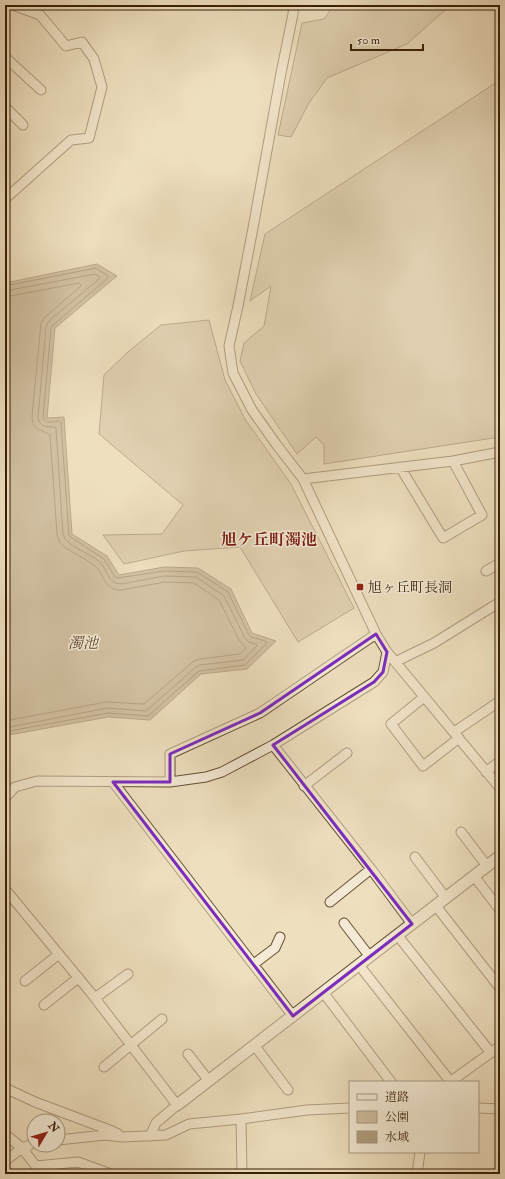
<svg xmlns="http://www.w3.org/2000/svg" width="505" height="1179" viewBox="0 0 505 1179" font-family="'IM FELL Double Pica','Noto Serif JP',serif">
<rect width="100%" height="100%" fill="#eedfbf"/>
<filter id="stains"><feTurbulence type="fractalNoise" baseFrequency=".005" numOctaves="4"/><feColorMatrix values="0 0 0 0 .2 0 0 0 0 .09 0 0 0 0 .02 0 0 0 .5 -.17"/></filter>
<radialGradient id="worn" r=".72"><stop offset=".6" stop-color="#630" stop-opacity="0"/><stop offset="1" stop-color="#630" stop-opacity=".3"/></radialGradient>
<path fill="#cfbea0" stroke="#836e53" d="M 334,5 L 451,5 L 407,44 L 327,78 L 309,103 L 291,137 L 278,135 L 302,23 L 324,19 Z
M 500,80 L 500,437 L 324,464 L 324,445 L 316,437 L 297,454 L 256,394 L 240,361 L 244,343 L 264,326 L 271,286 L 250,301 L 265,234 Z
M 209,320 L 225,380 L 245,419 L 291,484 L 354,608 L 298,642 L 240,547 L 184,551 L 124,564 L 103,535 L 162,534 L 183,505 L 99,434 L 104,375 L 129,351 L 161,325 Z"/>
<path fill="#b09e80" stroke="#806b4f" d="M 97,264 L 117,276 L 55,328 L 47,418 L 64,417 L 72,534 L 107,556 L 119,575 L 164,567 L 198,568 L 231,589 L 252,633 L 276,641 L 247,669 L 201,674 L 150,720 L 108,717 L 9,735 L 5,738 L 5,283 Z"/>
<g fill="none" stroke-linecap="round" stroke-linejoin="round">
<path stroke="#745e43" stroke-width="1" d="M 5,286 L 96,268 L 108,276 L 108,278 L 53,325 L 51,328 L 43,417 C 45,424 53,422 59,421 L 61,423 L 69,536 L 104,559 L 115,577 L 118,578 L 164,571 L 197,572 L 228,592 L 249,635 L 251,637 L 265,641 L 267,643 L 245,665 L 199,671 L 148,716 L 108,713 L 9,731 L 5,733
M 5,291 L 95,274 L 100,277 L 99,279 L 49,321 L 46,327 L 38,418 C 40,427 46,427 54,427 L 56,428 L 63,534 L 65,539 C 74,549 89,553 100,562 C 107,569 108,584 121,584 L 164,576 L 196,577 L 224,596 L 245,638 L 249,642 L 256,644 L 257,646 L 243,660 L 200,665 L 196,667 L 146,711 L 107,708 L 5,728
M 5,297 L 79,283 L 81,285 L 81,286 L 45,317 L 41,323 L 32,416 C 32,431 41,429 50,435 L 57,534 L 59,541 L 64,547 C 74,553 84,558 94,565 C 105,574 103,590 121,590 L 165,582 L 194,583 L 219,600 L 239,640 L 246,648 L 240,654 L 200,659 L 194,661 L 144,704 L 106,702 L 5,721"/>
<g stroke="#654f34" stroke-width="11">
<path id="minor" d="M 294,5 L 293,14 L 281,73 L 253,228 L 238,306 L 229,346 L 233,373 L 252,410 L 276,444 L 303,479 L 376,634 L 387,652 L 500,788
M 5,57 L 41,90
M 5,107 L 23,125
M 5,199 L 71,140 L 89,138 L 102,87 L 94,59 L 82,42 L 66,46 L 40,15 L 13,5
M 400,467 L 443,538 L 482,515 L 453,461
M 303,479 L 453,461 L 500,452
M 486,571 L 500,563
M 395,662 L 434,643 L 500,602
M 424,697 L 391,724 L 423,766 L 459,738
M 454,732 L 500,701
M 273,745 L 371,869 L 412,924
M 486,772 L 500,761
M 113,782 L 293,1016
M 170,782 L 170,754 L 260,713 L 376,634
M 304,786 L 347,753
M 5,798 L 15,787 L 37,781 L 170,782 L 206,777 L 222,772 L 273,745 L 374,682 L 383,672 L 387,652
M 461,832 L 487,866
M 415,857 L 446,898
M 474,876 L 500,910
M 5,889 L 91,993 L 177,1105 L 156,1123 L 150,1136
M 330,902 L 371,869
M 436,906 L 500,988
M 344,923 L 370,957
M 398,936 L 491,1053
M 254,964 L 275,948 L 280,937
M 359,965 L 450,1081
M 25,981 L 59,954
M 323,992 L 391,1082
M 95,998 L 128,974
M 44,1005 L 78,978
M 255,1046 L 288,1090
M 188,1054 L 209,1081
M 104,1067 L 162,1019
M 450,1082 L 500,1046
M 5,1088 L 35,1102 L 112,1131 L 118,1134
M 478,1108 L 500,1109
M 241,1119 L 242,1174
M 5,1134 L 22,1148 L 42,1174
M 58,1140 L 105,1135 L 123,1137 L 166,1135 L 189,1124 L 241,1119 L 307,1110 L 350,1108
M 5,1161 L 22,1148 L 34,1143
M 36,1166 L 78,1162 L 111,1174
M 417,1174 L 420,1152"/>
</g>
<g stroke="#654f34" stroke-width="13">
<path id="tertiary" d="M 177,1105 L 500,856"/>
</g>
<use href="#minor" stroke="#f4ead5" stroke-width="9"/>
<use href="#tertiary" stroke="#f4ead5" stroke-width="11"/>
</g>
<path d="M0 0H505V1179H0ZM 376,634 L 387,652 L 383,672 L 374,682 L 273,745 L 412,924 L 293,1016 L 113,782 L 170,782 L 170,754 L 260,713 Z" fill="#eedfbf" fill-opacity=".55" fill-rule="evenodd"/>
<path fill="none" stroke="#7b2cbf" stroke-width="3" stroke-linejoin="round" d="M 376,634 L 387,652 L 383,672 L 374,682 L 273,745 L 412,924 L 293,1016 L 113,782 L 170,782 L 170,754 L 260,713 Z"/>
<rect fill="#8f2418" stroke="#f4ead5" stroke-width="1.5" x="356" y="583" width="8" height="8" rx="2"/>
<g text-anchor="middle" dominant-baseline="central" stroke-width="3" stroke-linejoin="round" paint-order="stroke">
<g font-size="14" fill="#371f06" stroke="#f4ead5" text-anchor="start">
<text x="368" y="587">旭ヶ丘町長洞</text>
</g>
<g font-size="15" font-style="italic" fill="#614b31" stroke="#f4ead5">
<text x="83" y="643">濁池</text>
</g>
<g font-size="16" font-weight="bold" fill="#7a1f14" stroke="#f4ead5">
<text x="269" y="540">旭ケ丘町濁池</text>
</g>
</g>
<rect width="505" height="1179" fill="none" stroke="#eedfbf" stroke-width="20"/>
<rect x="6" y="6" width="493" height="1167" fill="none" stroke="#371f06" stroke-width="2"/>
<rect x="10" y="10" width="485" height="1159" fill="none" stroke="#371f06"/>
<rect x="349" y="1081" width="130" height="72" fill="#f4ead5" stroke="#a89982"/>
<rect x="357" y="1094" width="20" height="6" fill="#f4ead5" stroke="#a89982"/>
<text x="385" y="1101" font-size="12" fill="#371f06">道路</text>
<rect x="357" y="1111" width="20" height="12" fill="#cfbea0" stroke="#a89982"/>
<text x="385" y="1121" font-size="12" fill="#371f06">公園</text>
<rect x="357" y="1131" width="20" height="12" fill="#b09e80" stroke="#a89982"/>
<text x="385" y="1141" font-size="12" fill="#371f06">水域</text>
<g transform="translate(46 1133) rotate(52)"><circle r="19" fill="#f4ead5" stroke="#a89982"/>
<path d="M0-3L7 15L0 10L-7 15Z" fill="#8f2418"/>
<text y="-6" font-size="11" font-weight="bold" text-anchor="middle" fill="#371f06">N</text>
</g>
<path d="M351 44v6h72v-6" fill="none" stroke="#371f06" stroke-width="2"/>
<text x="357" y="44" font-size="12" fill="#371f06" stroke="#f4ead5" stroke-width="3" paint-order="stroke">50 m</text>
<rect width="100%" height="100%" filter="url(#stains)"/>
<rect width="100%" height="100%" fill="url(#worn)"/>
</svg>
